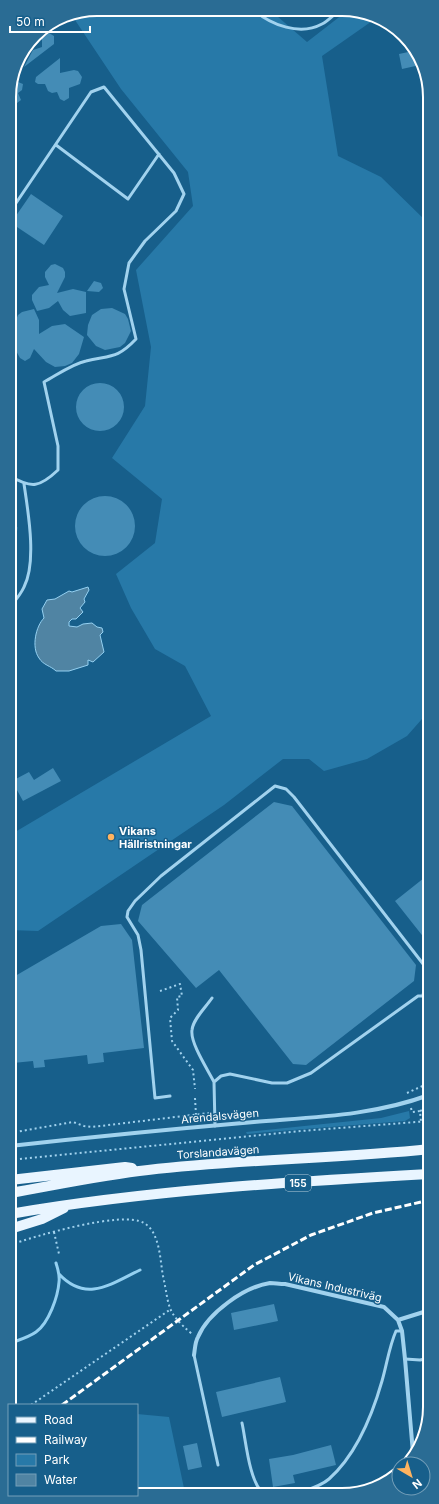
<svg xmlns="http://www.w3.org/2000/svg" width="439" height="1504" viewBox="0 0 439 1504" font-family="Inter,sans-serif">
<rect width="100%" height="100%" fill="#175f8b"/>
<path fill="#2779a8" d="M 97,9 L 270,10 L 307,42 L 347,11 L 359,11 L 375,19 L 322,56 L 338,156 L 381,177 L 429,224 L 429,711 L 407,736 L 367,759 L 324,771 L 309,759 L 283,759 L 224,805 L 38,931 L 10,930 L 10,835 L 211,716 L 185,666 L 155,649 L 131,608 L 116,574 L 155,543 L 162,499 L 112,458 L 145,406 L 151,347 L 136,270 L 193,206 L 188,172 L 121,89 L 71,14 Z
M 18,527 L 10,563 L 10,531 Z
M 409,1111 L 410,1118 L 405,1121 L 268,1132 L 247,1134 L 246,1132 L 381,1118 Z
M 137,1414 L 169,1417 L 185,1493 L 137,1493 Z"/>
<path fill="#5084a3" stroke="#94d0f1" d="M 88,587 L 89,590 L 84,599 L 85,602 L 80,608 L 83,612 L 76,619 L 72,619 L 69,622 L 69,626 L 77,627 L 83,624 L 92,623 L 97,627 L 102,628 L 103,632 L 100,635 L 104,652 L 93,662 L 88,660 L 88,665 L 69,671 L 56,671 C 51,666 43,665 39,658 C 31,647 36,626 44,618 L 42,609 L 47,600 L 55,599 L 69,591 L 72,592 Z"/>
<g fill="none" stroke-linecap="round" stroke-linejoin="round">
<path stroke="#94d0f1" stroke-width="3" d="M 59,1274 C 86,1303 111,1284 140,1270
M 11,1343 C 19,1340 29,1337 36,1332 C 49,1323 58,1296 59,1282 C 60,1275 58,1270 56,1263"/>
</g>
<path fill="#448cb6" d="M 49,33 L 54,36 L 54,44 L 24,67 L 33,50 L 42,47 L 42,38 Z
M 413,51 L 420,65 L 402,69 L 399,54 Z
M 60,58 L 60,73 L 74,70 L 78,71 L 82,77 L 80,84 L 69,88 L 69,98 L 64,101 L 60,99 L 57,92 L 52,93 L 48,91 L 45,84 L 38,84 L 35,82 L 36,77 Z
M 12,79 L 14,84 L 18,82 L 23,84 L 22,90 L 18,93 L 21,100 L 17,103 L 15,122 L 9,122 L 9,92 Z
M 31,194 L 63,216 L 44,245 L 11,223 Z
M 55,264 L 63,268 L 65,272 L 65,277 L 57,293 L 73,289 L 86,292 L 86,313 L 70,316 L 63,310 L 58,301 L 49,308 L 37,311 L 32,300 L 32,295 L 39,287 L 49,285 L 45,277 L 45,272 L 51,265 Z
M 94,281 L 101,283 L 103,288 L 99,292 L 87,291 Z
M 112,308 L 125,314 L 128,319 L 131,331 L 125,343 L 120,347 L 105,350 L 96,346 L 87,335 L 88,325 L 92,315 L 101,309 Z
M 34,309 L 39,320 L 39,334 L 52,326 L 65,324 L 84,337 L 79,354 L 72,363 L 65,366 L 55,367 L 46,362 L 34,349 L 30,358 L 25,361 L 20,358 L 15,349 L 9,350 L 9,333 L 16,334 L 16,320 L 18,315 L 22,312 Z
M76 407a24 24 0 1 1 48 0a24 24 0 1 1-48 0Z
M75 526a30 30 0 1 1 60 0a30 30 0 1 1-60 0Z
M 53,768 L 61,781 L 23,801 L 12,781 L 29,772 L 34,780 Z
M 274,802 L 292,806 L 416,965 L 414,981 L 306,1065 L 293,1064 L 219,970 L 196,988 L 138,921 L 142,905 Z
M 429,874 L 429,944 L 395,901 Z
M 121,924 L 132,940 L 144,1048 L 103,1053 L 104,1062 L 88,1064 L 87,1055 L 44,1060 L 45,1067 L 34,1068 L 33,1061 L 13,1063 L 10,1033 L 10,979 L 101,926 Z
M 274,1304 L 278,1321 L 234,1330 L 231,1313 Z
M 280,1377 L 286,1402 L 222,1417 L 216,1392 Z
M 197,1443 L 202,1467 L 188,1470 L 183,1446 Z
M 331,1445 L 336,1465 L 293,1475 L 295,1483 L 273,1487 L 269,1459 L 293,1455 Z"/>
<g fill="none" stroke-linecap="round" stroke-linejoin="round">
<path stroke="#a1d2ee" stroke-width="2" stroke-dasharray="2 3" stroke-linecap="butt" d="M 160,991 L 180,984 L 182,996 L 177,997 L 178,1010 L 170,1018 L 172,1041 L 193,1070 L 195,1089
M 407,1093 L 429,1083
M 195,1098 L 196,1115
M 411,1108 L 412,1112 L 420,1111 L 421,1122
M 420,1111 L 429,1107
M 10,1133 L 73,1122 L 84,1126 L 92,1127 L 209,1113
M 10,1160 L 301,1131 L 429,1121
M 54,1232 L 59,1254
M 10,1245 C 35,1236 123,1210 144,1223 C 160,1232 160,1260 163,1276 C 170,1307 165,1311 192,1334
M 31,1405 L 171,1309"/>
<path stroke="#a1d2ee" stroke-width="3" d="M 254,10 C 271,25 300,36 322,24 C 328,21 333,15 339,11
M 56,145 L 128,199 L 159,154
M 9,210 L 12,209 L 91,92 L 104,87 L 174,173 L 184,194 L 176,211 L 145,241 L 129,263 L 124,289 L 136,339 C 117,359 111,355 86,361 C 72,364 57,375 44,382 L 58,446 L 58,470 C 40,487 32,489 10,476
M 10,607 C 15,601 21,594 24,587 C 37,562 28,511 24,484
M 212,998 C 206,1007 193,1019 192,1030 C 190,1043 208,1070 214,1082
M 170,1096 L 155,1098 L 141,950 L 138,935 L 127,917 L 128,911 L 135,901 L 161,876 L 275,786 L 286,789 L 294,797 L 427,969 L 423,996
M 215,1126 L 214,1082 L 221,1076 L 230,1074 L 272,1083 L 287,1083 L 311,1073 L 418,996 L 423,996 L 429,999
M 194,1355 L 218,1465
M 405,1359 L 420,1360 L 430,1358
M 242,1423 C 246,1441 249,1481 263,1493
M 299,1493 C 310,1489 321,1486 329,1479 C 357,1454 372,1416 382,1381 C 387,1364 389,1347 396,1331 L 402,1331"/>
<path stroke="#a1d2ee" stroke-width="4" d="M 10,1146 C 91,1137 173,1129 254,1122 C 314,1117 372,1116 429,1095
M 194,1355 C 195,1349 195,1342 198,1337 C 208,1313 244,1287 270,1283 C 274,1283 280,1284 285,1284 L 384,1307 L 398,1320
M 413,1453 L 405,1359 L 402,1331 L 398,1320 L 430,1310"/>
<path stroke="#e9f5ff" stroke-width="10" d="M 10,1180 L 125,1167 L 132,1168
M 10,1193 C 56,1185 102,1175 148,1170 C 241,1159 336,1159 430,1149
M 10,1214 C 149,1190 290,1182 430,1174
M 10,1229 L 42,1219 L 64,1208"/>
<path stroke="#fff" stroke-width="3" stroke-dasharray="7 3" stroke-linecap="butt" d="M 62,1405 L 254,1265 L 311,1235 L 373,1213 L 430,1200"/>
</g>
<circle fill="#ffb35f" stroke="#175f8b" stroke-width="1.5" cx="111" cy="837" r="4"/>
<g text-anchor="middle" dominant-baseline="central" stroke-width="3" stroke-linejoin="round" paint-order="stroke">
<rect fill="#175f8b" stroke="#b9cfdc" stroke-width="1" x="285" y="1175" width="26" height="16" rx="3"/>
<g font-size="10" font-weight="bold" fill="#fff">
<text x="298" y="1183">155</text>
</g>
<g font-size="11" font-weight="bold" fill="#fff" stroke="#175f8b" text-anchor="start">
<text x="119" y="831">Vikans<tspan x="119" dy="13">Hällristningar</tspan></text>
</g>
<g font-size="11" fill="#fff" stroke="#175f8b">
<text transform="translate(220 1116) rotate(-5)">Arendalsvägen</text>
<text transform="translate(218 1152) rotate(-4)">Torslandavägen</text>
<text transform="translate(335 1287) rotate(13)">Vikans Industriväg</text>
</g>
</g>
<path d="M0 0H439V1504H0ZM97 16H342A81 81 0 0 1 423 97V1407A81 81 0 0 1 342 1488H97A81 81 0 0 1 16 1407V97A81 81 0 0 1 97 16Z" fill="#2a6c94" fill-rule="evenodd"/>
<path fill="none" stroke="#fff" stroke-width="2" d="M97 16H342A81 81 0 0 1 423 97V1407A81 81 0 0 1 342 1488H97A81 81 0 0 1 16 1407V97A81 81 0 0 1 97 16Z"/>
<rect x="8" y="1404" width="130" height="92" fill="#175f8b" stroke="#749fb9"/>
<rect x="16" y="1417" width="20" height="6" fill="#e9f5ff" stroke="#749fb9"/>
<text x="44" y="1424" font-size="12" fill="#ffffff">Road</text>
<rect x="16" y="1437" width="20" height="6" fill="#ffffff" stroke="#749fb9"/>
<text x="44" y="1444" font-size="12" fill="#ffffff">Railway</text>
<rect x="16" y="1454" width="20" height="12" fill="#2779a8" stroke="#749fb9"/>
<text x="44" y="1464" font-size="12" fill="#ffffff">Park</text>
<rect x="16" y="1474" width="20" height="12" fill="#5084a3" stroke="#749fb9"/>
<text x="44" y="1484" font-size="12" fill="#ffffff">Water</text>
<g transform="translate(411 1476) rotate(142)"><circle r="19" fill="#175f8b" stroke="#749fb9"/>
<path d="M0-3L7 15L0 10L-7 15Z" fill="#ffb35f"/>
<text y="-6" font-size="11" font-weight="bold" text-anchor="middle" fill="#ffffff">N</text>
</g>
<path d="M10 26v6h80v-6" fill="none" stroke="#ffffff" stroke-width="2"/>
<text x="16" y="26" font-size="12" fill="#ffffff" stroke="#175f8b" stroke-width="3" paint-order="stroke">50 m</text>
</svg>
